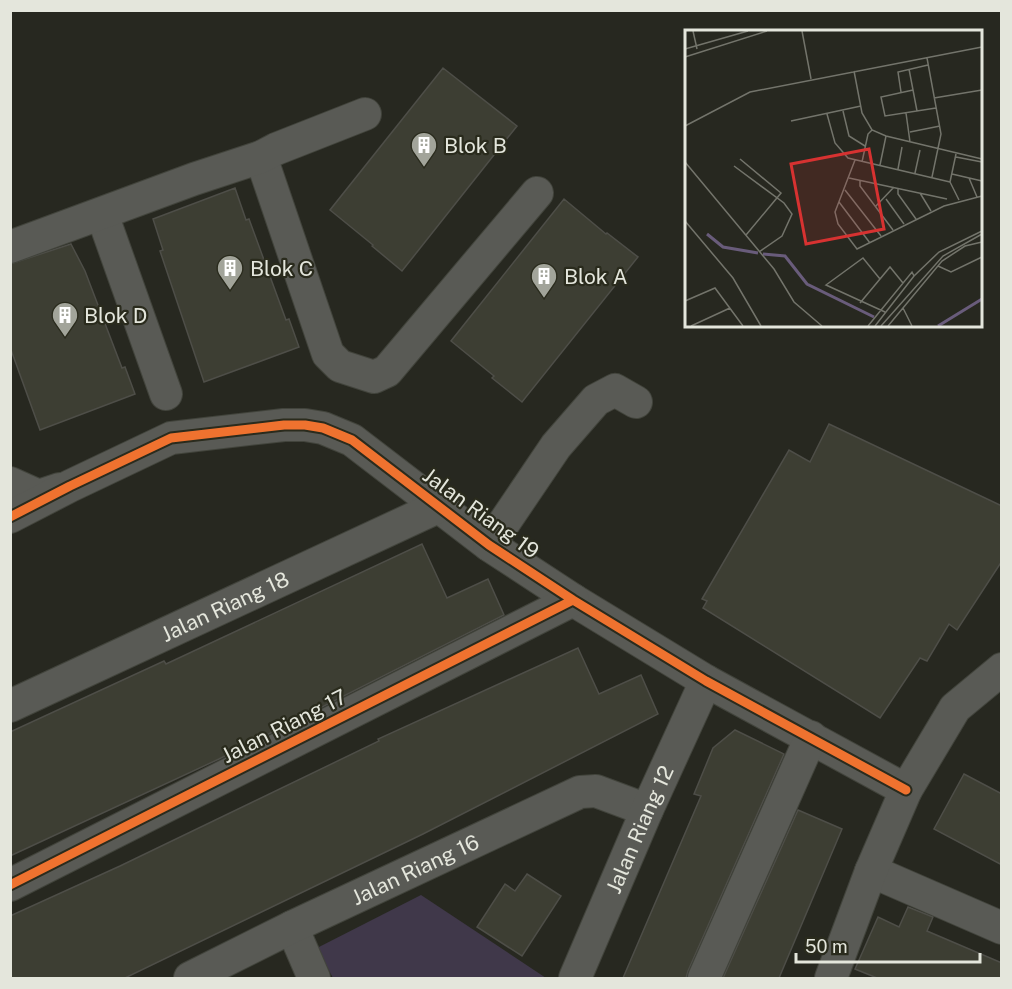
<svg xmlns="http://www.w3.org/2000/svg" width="1012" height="989" viewBox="0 0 1012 989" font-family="'Public Sans',sans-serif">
<rect width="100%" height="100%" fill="#272820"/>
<path fill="#40384a" d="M 421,895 L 546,978 L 333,978 L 317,948 Z"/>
<path fill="#3d3e33" stroke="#4e4e48" stroke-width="1.5" d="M 443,68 L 517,126 L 402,271 L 372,246 L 373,245 L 330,210 Z
M 235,188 L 246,220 L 249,219 L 286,320 L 289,319 L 299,347 L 204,382 L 160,251 L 163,250 L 153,219 Z
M 564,199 L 606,234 L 607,233 L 638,257 L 522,402 L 492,378 L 494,376 L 451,341 Z
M 71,244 L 85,271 L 122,368 L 125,367 L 135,394 L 40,430 L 10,347 L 10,264 Z
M 829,424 L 1002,506 L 1002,561 L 957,630 L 949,624 L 927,661 L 920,658 L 880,718 L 703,608 L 707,601 L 702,599 L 789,450 L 810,462 Z
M 422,544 L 447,598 L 488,579 L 504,615 L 219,759 L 10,856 L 10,732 L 164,661 L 166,664 Z
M 578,648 L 599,694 L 641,675 L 658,714 L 423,834 L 125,978 L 10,978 L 10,916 L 120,866 L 379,741 L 378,739 Z
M 735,730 L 784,754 L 688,971 L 686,978 L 623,978 L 701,796 L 694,794 L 713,748 Z
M 964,774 L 1002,794 L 1002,865 L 934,829 Z
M 798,810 L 842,829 L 779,978 L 723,978 Z
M 527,874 L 561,896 L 522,956 L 477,927 L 505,884 L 515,891 Z
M 908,907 L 933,917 L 927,931 L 1002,963 L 1002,978 L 877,978 L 855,969 L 878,917 L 899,927 Z"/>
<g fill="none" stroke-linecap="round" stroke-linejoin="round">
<g stroke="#42443c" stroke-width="34">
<g id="minor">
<path d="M 261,157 L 328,354 L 340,366 L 374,377 L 387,371 L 537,193"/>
<path d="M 102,214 L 166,394"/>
<path d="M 10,247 L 194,179 L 261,157 L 276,149 L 365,114"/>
<path d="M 10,483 L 39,496 L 60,489"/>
<path d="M 10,517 L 70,486 L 171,438 L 284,425 L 305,425 L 323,428 L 352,440 L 489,545 L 573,600 L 706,681 L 906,790"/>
<path d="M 489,545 L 556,446 L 596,400 L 615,390 L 636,402"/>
<path id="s1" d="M 10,706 L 440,506"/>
<path d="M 871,871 L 1002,928"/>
<path d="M 10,885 L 573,600"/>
<path d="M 292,927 L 314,978"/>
<path id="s2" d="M 190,978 L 292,927 L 580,792 L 596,791 L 647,810"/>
<path id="s3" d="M 575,978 L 647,810 L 706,681"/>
<path d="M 704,978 L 811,737"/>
<path d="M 831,978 L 871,871 L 906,790 L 955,708 L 1002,669"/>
</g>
</g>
<use href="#minor" stroke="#595a55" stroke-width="32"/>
<g stroke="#2a2b1d" stroke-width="13">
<path id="cycleway" d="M 10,517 L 70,486 L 171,438 L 284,425 L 305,425 L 323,428 L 352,440 L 489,545 L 573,600 L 706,681 L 906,790
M 10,885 L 573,600"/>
</g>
<use href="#cycleway" stroke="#ef722f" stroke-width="9"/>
</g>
<defs>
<g id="building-pin" transform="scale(1.35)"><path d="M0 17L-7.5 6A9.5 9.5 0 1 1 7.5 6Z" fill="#a2a49a" stroke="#2a2b1d"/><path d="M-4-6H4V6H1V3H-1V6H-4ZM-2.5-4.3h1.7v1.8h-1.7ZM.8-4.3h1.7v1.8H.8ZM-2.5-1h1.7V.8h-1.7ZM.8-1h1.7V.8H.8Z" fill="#fff"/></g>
</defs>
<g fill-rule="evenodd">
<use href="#building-pin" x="424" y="145"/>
<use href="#building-pin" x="230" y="268"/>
<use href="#building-pin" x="544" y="276"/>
<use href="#building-pin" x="65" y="315"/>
</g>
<g text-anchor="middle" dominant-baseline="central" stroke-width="4.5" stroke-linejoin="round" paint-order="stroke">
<g font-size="21" fill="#e4e6dc" stroke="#2a2b1d" text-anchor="start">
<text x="444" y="145">Blok B</text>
<text x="250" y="268">Blok C</text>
<text x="564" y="276">Blok A</text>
<text x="84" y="315">Blok D</text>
</g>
<g font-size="21" fill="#e4e6dc" stroke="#2a2b1d">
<text transform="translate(481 513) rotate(36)">Jalan Riang 19</text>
<text stroke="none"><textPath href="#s1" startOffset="237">Jalan Riang 18</textPath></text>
<text transform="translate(284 726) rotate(-27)">Jalan Riang 17</text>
<text stroke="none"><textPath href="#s3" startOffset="162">Jalan Riang 12</textPath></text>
<text stroke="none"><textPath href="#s2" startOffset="250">Jalan Riang 16</textPath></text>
</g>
</g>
<g transform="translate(685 30)">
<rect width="297" height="297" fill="#272820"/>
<path fill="none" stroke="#695c7b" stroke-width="3" d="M 22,204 L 38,217 L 73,223M 78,224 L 100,226 L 122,254 L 189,287M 253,296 L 297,269"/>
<path fill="none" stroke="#73746b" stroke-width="1.5" d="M 8,1 L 12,19M 117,1 L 126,49M 0,19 L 63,1M 0,27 L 82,1M 242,28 L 256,104 L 247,147M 224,39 L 232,81M 169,41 L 177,83 L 187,100 L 201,106 L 297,129M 228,60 L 196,67 L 200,86 L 251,78M 216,62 L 213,42 L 243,35M 249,68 L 297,60M 158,81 L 164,106 L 180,116M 221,83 L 225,112M 142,84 L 150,113 L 163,128 L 265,152M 106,91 L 176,76M 0,96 L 65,62 L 297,17M 225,102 L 255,96M 271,124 L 265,152 L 274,170M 271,127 L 297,132M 55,129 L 96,163 L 61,205M 170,130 L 150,182 L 153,194 L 172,219 L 259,176 L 297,166M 0,132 L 89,239 L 109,272 L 137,296M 177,132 L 183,104 L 187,100M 195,135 L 201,106M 49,136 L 99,173 L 107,184 L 97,206 L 74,222M 213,139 L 217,117M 230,143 L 235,120M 267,144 L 297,151M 164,148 L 262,169M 284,148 L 292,167M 175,151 L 175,156 L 208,200M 213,158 L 213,164 L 231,189M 160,160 L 196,206M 235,163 L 246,181M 201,169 L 219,194M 154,172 L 185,213M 190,177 L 209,157M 0,191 L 48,248 L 76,296M 253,236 L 266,242 L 297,227M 195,249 L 178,228 L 141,255 L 200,282M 0,271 L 30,258 L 58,296M 175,273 L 205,237 L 218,253M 218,278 L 227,296M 6,296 L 45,278M 183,296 L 227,242 L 229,246M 190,296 L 229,246 L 254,222 L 297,201M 196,296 L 258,226 L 297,204M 203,296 L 257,231 L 280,216 L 297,212"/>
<path fill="#d73231" fill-opacity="0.15" stroke="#d73231" stroke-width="3" d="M 184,119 L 199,199 L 121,214 L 106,134 Z"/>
<rect width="297" height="297" fill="none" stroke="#e4e6dc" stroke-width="3"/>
</g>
<rect width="1012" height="989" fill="none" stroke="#e4e6dc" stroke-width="24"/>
<path d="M796 953v9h184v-9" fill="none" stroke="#e4e6dc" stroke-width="3"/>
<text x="805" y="953" font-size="18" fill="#e4e6dc" stroke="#2a2b1d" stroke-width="4.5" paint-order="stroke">50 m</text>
</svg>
